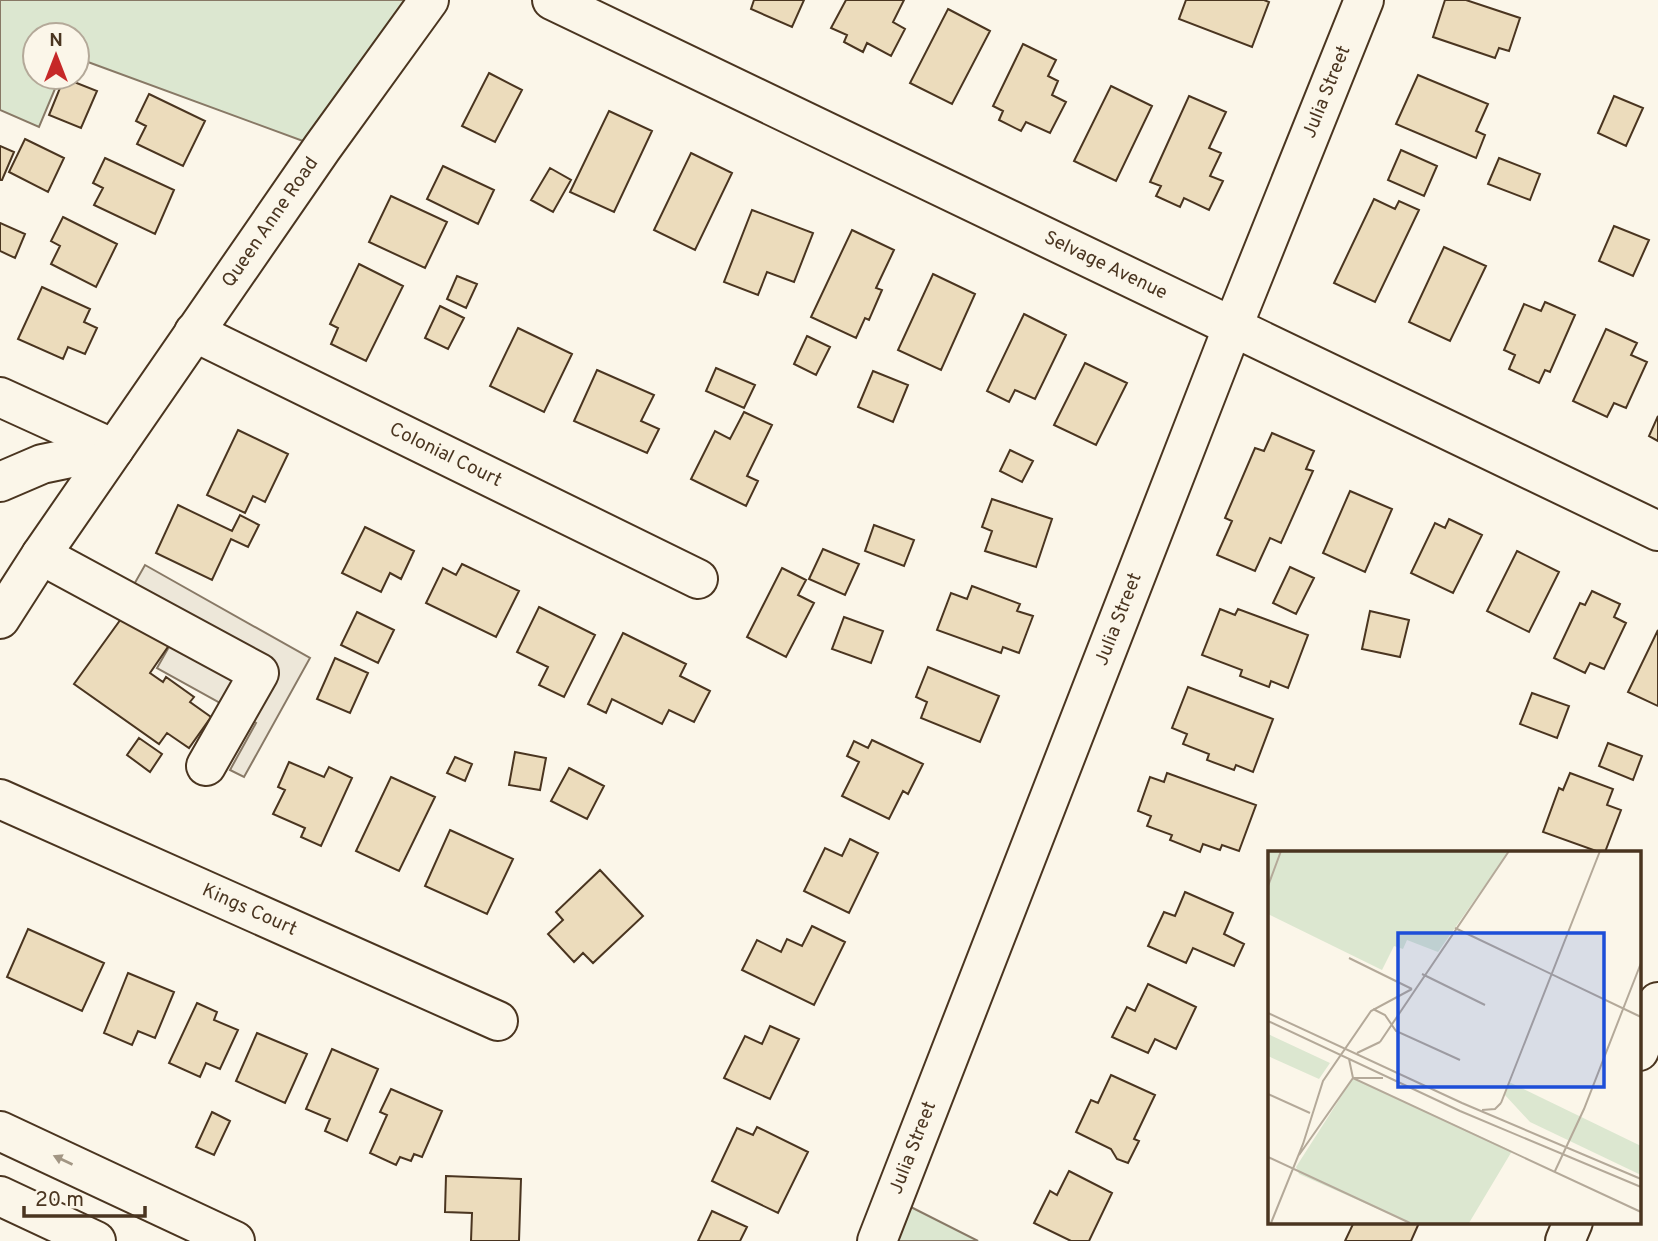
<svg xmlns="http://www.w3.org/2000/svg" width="1658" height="1241" viewBox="0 0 1658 1241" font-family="Overpass,sans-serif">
<rect width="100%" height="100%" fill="#fbf6e9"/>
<path fill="#dce7d0" stroke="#887966" stroke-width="2" d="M 0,0 L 429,0 L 322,148 L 77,58 L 77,35 L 35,35 L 35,77 L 60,77 L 39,127 L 0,110 Z
M 895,1199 L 978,1241 L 877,1241 Z"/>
<path fill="#ede7d9" stroke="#887966" stroke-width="2" d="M 145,565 L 310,658 L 244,777 L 230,770 L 256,723 L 157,668 L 182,624 L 128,595 Z"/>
<path fill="#ecdcbc" stroke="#4a3520" stroke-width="2" d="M 754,0 L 804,0 L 792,27 L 751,9 Z
M 846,0 L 904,0 L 893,22 L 905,29 L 891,56 L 867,43 L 863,52 L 844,42 L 847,35 L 831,28 Z
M 1186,0 L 1264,0 L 1269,2 L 1252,47 L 1179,19 Z
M 1445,0 L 1466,0 L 1520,18 L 1509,51 L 1499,48 L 1495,58 L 1433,37 Z
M 948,9 L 990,31 L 952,104 L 910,83 Z
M 1023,44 L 1056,60 L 1048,76 L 1058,81 L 1052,95 L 1066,102 L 1050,133 L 1026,122 L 1021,131 L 999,120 L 1003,111 L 993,106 Z
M 489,73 L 522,90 L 495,142 L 462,126 Z
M 1418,75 L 1488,104 L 1476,131 L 1485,135 L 1476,158 L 1396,124 Z
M 64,78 L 97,91 L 81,128 L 49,115 Z
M 1111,86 L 1152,106 L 1116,181 L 1074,161 Z
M 149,94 L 205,121 L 183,166 L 137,144 L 146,126 L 136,121 Z
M 1189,96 L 1226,112 L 1209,148 L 1221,153 L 1210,176 L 1223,181 L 1209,210 L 1184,198 L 1180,207 L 1156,196 L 1161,186 L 1150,182 Z
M 1614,96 L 1643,108 L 1626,146 L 1598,133 Z
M 609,111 L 652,131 L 614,212 L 570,192 Z
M 25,139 L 64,158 L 48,192 L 9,172 Z
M 0,146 L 14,152 L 2,180 L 0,180 Z
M 1401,150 L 1437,166 L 1424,196 L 1388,180 Z
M 691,153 L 732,173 L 695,250 L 654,230 Z
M 105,158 L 174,190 L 155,234 L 94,205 L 103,188 L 93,183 Z
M 1499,158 L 1540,174 L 1530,200 L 1488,184 Z
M 443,166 L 494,190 L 478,224 L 427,199 Z
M 550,168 L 571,180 L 553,212 L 531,200 Z
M 391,196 L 447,222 L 425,268 L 369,242 Z
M 1374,199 L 1395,209 L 1399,201 L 1419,210 L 1375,302 L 1334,283 Z
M 752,210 L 813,233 L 794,282 L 767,272 L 758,295 L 724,282 Z
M 63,217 L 117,244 L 96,287 L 51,264 L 60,246 L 51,241 Z
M 0,223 L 25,234 L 15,258 L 0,251 Z
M 1614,226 L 1649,240 L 1633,276 L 1599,261 Z
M 852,230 L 894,250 L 876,288 L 882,290 L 869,320 L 865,318 L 856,338 L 811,317 Z
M 1444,247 L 1486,266 L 1450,341 L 1409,322 Z
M 359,264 L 403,286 L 366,361 L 331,344 L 338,328 L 330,324 Z
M 933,274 L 975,294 L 941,370 L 898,350 Z
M 457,276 L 477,284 L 466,308 L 447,299 Z
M 42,287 L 90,309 L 84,322 L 97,328 L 85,354 L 68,347 L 63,359 L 18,339 Z
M 1545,302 L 1575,315 L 1550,372 L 1545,370 L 1539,383 L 1509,369 L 1515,355 L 1504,350 L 1524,304 L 1541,311 Z
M 440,306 L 464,318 L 448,349 L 425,338 Z
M 1024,314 L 1066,335 L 1035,399 L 1015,390 L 1009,402 L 987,391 Z
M 518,328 L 572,354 L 544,412 L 490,386 Z
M 1606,329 L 1637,343 L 1631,355 L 1647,362 L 1626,408 L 1614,403 L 1607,417 L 1573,401 Z
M 807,336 L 830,347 L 816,375 L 794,364 Z
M 1085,363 L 1127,383 L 1096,445 L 1054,425 Z
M 716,368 L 755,385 L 744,408 L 706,391 Z
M 597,370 L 654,395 L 641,421 L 659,429 L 647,453 L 574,421 Z
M 873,371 L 908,385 L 893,422 L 858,407 Z
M 744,412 L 772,425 L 747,476 L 758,481 L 746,506 L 691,479 L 715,431 L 730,439 Z
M 1658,416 L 1658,441 L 1649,436 Z
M 238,430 L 288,454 L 265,502 L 253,496 L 245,513 L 207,495 Z
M 1272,433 L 1314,451 L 1306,469 L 1313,471 L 1281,543 L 1270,538 L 1255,571 L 1217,555 L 1232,521 L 1225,518 L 1255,448 L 1264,451 Z
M 1010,450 L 1033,461 L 1022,482 L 1000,471 Z
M 1350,491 L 1392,509 L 1365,572 L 1323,553 Z
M 992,499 L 1052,519 L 1036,567 L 985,551 L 992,531 L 982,527 Z
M 178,505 L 232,531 L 240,515 L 259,525 L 248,547 L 231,539 L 212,580 L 156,553 Z
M 1449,519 L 1482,535 L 1453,593 L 1411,573 L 1435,523 L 1445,528 Z
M 874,525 L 914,540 L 904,566 L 865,551 Z
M 365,527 L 414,551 L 401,579 L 390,573 L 381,592 L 342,573 Z
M 823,549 L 859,564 L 845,595 L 809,579 Z
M 1517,551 L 1559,572 L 1529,632 L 1487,611 Z
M 462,564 L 519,591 L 496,637 L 426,603 L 443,568 L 456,575 Z
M 1290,567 L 1314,578 L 1296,614 L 1273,603 Z
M 782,568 L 806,580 L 798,595 L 814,603 L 786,657 L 747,637 Z
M 972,586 L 1020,604 L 1017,611 L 1033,616 L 1019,653 L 1003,647 L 1001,653 L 937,630 L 951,593 L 967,599 Z
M 1592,591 L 1620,604 L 1614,617 L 1626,623 L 1604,669 L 1590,663 L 1585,673 L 1554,658 L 1580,603 L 1585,605 Z
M 539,607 L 595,635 L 564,697 L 539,685 L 548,667 L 517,652 Z
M 1220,609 L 1235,615 L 1238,609 L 1308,635 L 1288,688 L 1271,681 L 1269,687 L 1240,676 L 1242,670 L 1202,655 Z
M 1370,611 L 1409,620 L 1400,657 L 1362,649 Z
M 126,612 L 174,638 L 150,673 L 163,682 L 166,677 L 194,697 L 190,702 L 211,717 L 189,748 L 167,733 L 159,744 L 74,684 Z
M 357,612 L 394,630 L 378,663 L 341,645 Z
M 844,617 L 883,631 L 871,663 L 832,649 Z
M 1658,630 L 1658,706 L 1628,692 Z
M 623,633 L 686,664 L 680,676 L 710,691 L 694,722 L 669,710 L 662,724 L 612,699 L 606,713 L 588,704 Z
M 335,658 L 368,673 L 350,713 L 317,699 Z
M 928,667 L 999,696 L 980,742 L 921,718 L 927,702 L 916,697 Z
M 1188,687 L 1273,719 L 1253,772 L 1236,765 L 1234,770 L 1207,760 L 1209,754 L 1183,744 L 1187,734 L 1172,728 Z
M 1532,693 L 1569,706 L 1557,738 L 1520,724 Z
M 139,738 L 162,754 L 150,772 L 127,755 Z
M 872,740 L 923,764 L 908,794 L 903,791 L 889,819 L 842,796 L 859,762 L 847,756 L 854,741 L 868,748 Z
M 1608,743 L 1642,756 L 1633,780 L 1599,766 Z
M 515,752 L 546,758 L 540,790 L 509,785 Z
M 455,757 L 472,764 L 465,781 L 447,773 Z
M 289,762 L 324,777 L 329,767 L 352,778 L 321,846 L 301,837 L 305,828 L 273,814 L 285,790 L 278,787 Z
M 569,768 L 604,786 L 587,819 L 551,801 Z
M 1167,773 L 1256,805 L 1239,851 L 1222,845 L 1220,850 L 1203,844 L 1200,852 L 1170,840 L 1172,835 L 1147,826 L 1151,816 L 1138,811 L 1150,777 L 1164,782 Z
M 1570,773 L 1613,789 L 1607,805 L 1621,810 L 1605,852 L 1599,852 L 1543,832 L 1559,788 L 1563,790 Z
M 391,777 L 435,797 L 399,871 L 356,851 Z
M 450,830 L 513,859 L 487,914 L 425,886 Z
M 850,839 L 878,853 L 849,913 L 804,891 L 825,848 L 842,856 Z
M 600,870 L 643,916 L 593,963 L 583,953 L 574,962 L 548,934 L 563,920 L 556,912 Z
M 1185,892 L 1233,913 L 1224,934 L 1244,944 L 1234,966 L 1193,948 L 1186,963 L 1148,946 L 1164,912 L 1175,916 Z
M 812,926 L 845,942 L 814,1005 L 742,970 L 757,940 L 781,952 L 787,939 L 802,946 Z
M 28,929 L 104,963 L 82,1011 L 7,977 Z
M 128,973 L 174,992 L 155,1038 L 138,1031 L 132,1045 L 104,1033 Z
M 1148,984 L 1196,1007 L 1176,1049 L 1155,1039 L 1148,1053 L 1112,1037 L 1127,1007 L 1135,1011 Z
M 197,1003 L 217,1012 L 214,1020 L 238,1030 L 220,1069 L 206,1063 L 200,1077 L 169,1063 Z
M 770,1026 L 799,1039 L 770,1099 L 724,1078 L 745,1036 L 762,1044 Z
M 257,1033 L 307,1054 L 285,1103 L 236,1081 Z
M 332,1049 L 378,1069 L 347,1141 L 325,1131 L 330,1119 L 306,1109 Z
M 1111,1075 L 1155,1095 L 1134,1139 L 1139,1141 L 1128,1163 L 1117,1159 L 1111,1149 L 1076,1132 L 1091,1100 L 1098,1103 Z
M 391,1089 L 442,1111 L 422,1157 L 414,1154 L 411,1161 L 400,1157 L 396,1165 L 370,1153 L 387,1115 L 380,1112 Z
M 212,1112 L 230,1121 L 214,1155 L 196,1147 Z
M 757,1127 L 808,1152 L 778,1213 L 712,1181 L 737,1128 L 753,1135 Z
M 1069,1171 L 1112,1193 L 1089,1241 L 1071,1241 L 1034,1223 L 1050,1191 L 1057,1195 Z
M 446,1176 L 521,1179 L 519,1241 L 471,1241 L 472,1213 L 445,1212 Z
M 712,1211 L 747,1227 L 740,1241 L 698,1241 Z
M 1354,1222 L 1416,1222 L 1419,1223 L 1411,1241 L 1345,1241 Z"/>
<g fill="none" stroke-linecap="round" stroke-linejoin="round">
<g stroke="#4a3520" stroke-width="42">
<g id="minor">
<path id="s1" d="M 552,0 L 1658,531"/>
<path id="s2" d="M 194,332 L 698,579"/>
<path d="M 0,397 L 114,449"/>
<path d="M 0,482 L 42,464 L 114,449"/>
<path d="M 41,555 L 259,673 L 206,766"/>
<path id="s3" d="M 0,619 L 41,555 L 322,148 L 429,0"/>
<path id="s4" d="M 0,799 L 498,1021"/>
<path d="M 1639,1051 L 1658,1002"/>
<path id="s5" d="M 877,1241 L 1233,326 L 1364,0"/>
<path d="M 1565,1241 L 1573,1222"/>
</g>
</g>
<g stroke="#4a3520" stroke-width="42">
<path id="highway" d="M 0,1131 L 235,1241
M 0,1196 L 96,1241"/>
</g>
<use href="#minor" stroke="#fbf6e9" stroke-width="38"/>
<use href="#highway" stroke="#fbf6e9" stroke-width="38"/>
</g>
<defs><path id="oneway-solid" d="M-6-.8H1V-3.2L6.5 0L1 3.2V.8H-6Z" transform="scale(1.75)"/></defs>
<use fill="#a29684" href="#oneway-solid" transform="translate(63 1160) rotate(-155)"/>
<g text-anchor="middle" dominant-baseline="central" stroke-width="5" stroke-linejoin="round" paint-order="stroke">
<g font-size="19" fill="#4a3520" stroke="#fbf6e9">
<text stroke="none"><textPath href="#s5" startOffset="1234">Julia Street</textPath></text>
<text stroke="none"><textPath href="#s3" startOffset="480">Queen Anne Road</textPath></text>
<text stroke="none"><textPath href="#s1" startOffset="614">Selvage Avenue</textPath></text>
<text stroke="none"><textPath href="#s2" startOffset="280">Colonial Court</textPath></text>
<text stroke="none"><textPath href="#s5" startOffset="667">Julia Street</textPath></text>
<text stroke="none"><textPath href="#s4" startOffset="273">Kings Court</textPath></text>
<text stroke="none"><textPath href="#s5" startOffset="100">Julia Street</textPath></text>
</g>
</g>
<g transform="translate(1268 851)">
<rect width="373" height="373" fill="#fbf6e9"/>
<path d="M 0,0 L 241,0 L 170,101 L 139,89 L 135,98 L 126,95 L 114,119 L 0,63 ZM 0,183 L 62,212 L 51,228 L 0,205 ZM 85,227 L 244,300 L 201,372 L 142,372 L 31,323 L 28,316 ZM 241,231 L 373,295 L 373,324 L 262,271 L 236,243 Z" fill="#dce7d0"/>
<path fill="none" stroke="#b4a999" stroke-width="2" d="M 0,35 L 13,0M 187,77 L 373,166M 81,107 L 144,138M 154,123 L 217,154M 105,158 L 117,164 L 128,180 L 192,209M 0,162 L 194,252 L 373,328M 0,170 L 192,260 L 373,336M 112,191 L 241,0M 89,202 L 112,191M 81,208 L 85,227 L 115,227M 0,243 L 42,262M 233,252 L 332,0M 214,259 L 227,258 L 233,252M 31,304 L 85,227 L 373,361M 0,306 L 142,372M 287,320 L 316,258 L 373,112M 3,372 L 35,293 L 55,230 L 103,160 L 144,138"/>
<path fill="#1d4ed8" fill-opacity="0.15" stroke="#1d4ed8" stroke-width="3.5" d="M 130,82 L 336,82 L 336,236 L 130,236 Z"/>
<rect width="373" height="373" fill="none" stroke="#4a3520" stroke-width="3.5"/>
</g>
<g transform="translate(56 56)"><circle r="33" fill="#fbf6e9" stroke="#b4a999" stroke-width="2"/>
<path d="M0-5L12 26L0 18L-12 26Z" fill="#c62828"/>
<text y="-10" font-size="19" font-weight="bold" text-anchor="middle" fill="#4a3520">N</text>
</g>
<path d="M24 1206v10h121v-10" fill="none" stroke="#4a3520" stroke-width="3.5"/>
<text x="35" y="1206" font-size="21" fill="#4a3520" stroke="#fbf6e9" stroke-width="5" paint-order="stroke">20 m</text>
</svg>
